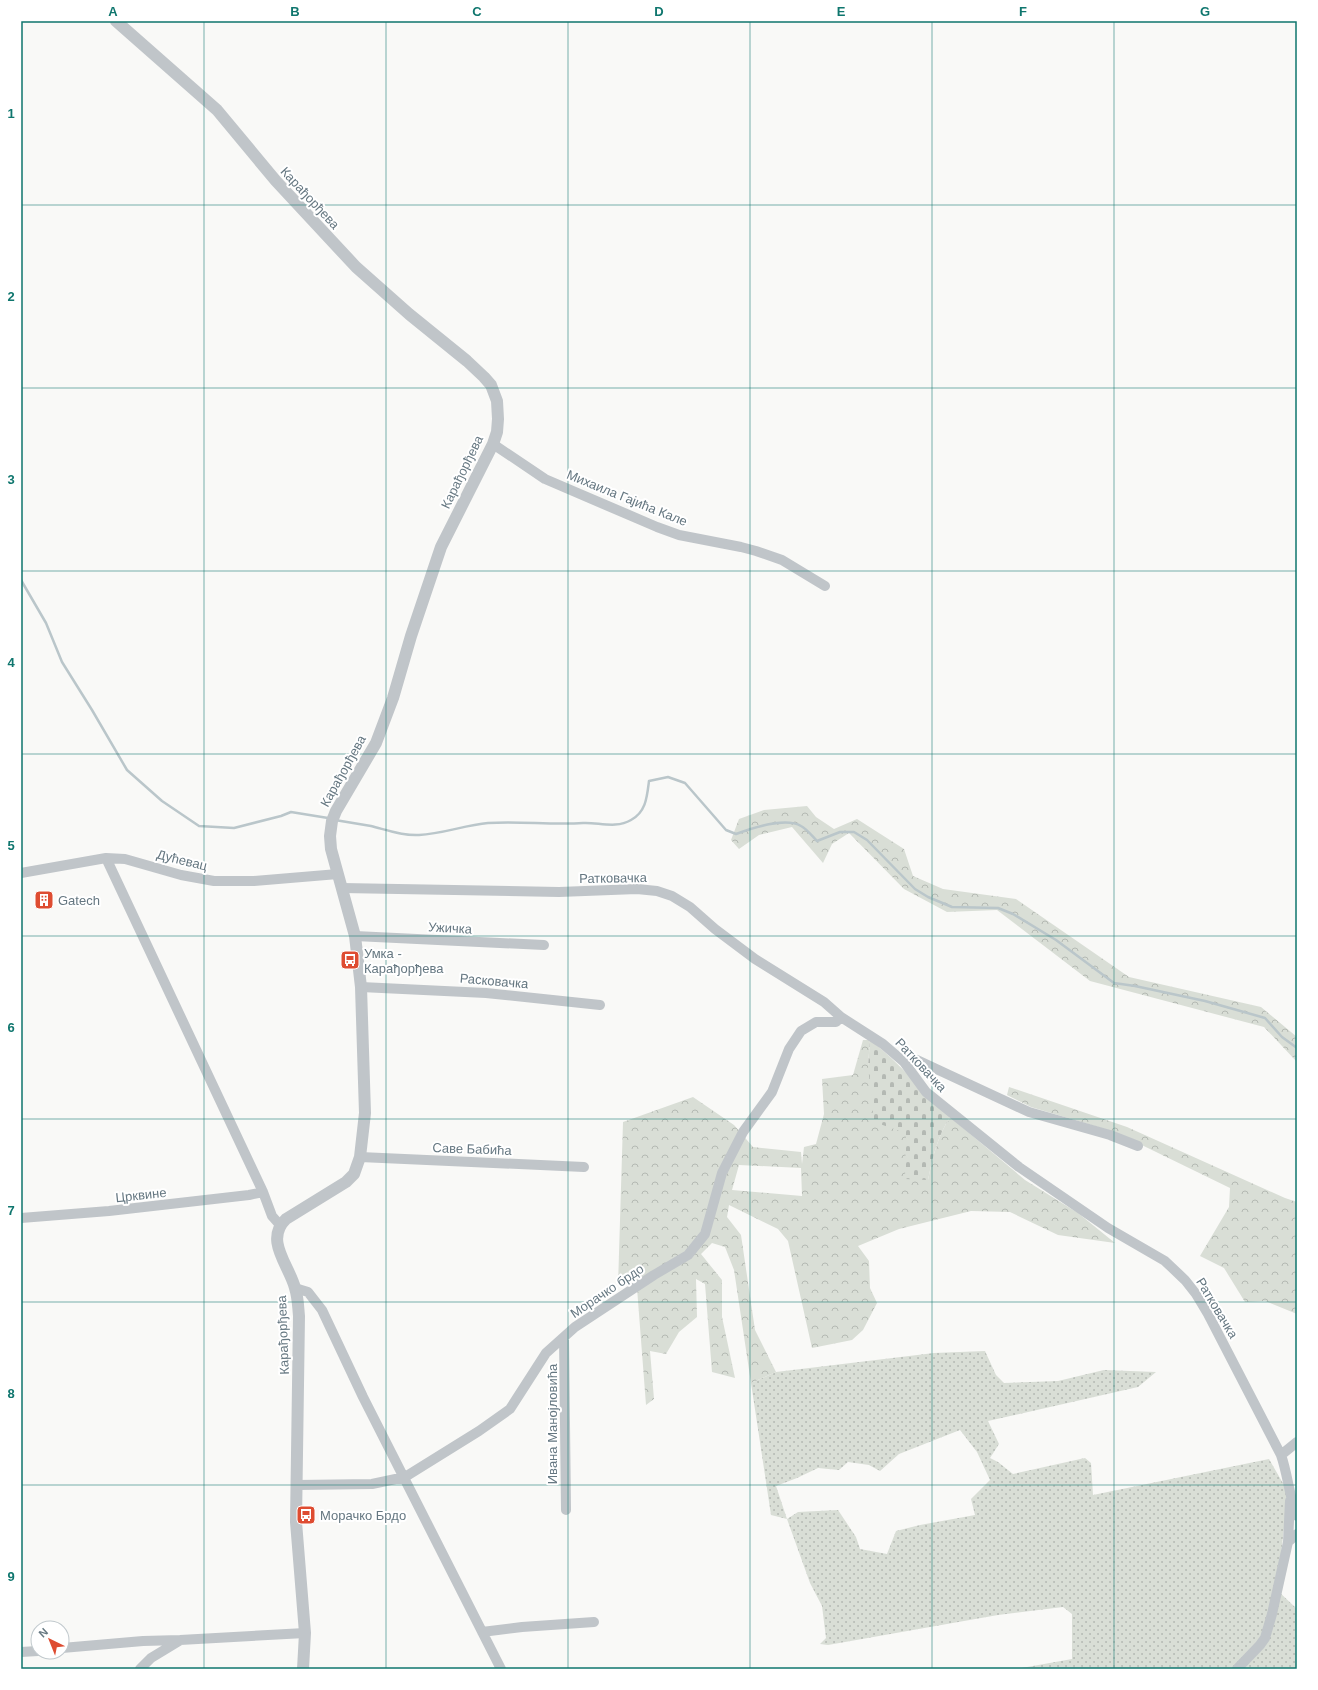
<svg xmlns="http://www.w3.org/2000/svg" width="1318" height="1690" viewBox="0 0 1318 1690" font-family="Helvetica,sans-serif">
<defs>
<pattern id="grass-dots" width="8" height="8" patternUnits="userSpaceOnUse"><rect width="8" height="8" fill="#d9ded6"/><path d="M2 2h.1M6 6h.1" fill="none" stroke="#b4b9b3" stroke-width="1.8" stroke-linecap="round"/></pattern>
<pattern id="forest-crowns" width="20" height="18" patternUnits="userSpaceOnUse"><rect width="20" height="18" fill="#d9ded6"/><path d="M2 6a3 3 0 1 1 6 0M12 15a3 3 0 1 1 6 0" fill="none" stroke="#b4b9b3"/></pattern>
<pattern id="cemetery-stones" width="16" height="16" patternUnits="userSpaceOnUse"><rect width="16" height="16" fill="#d9ded6"/><path d="M2 7V4a2 2 0 0 1 4 0v3zM10 15v-3a2 2 0 0 1 4 0v3z" fill="#b4b9b3"/></pattern>
</defs>
<rect width="100%" height="100%" fill="#f9f9f7"/>
<path fill="url(#grass-dots)" fill-rule="evenodd" d="M 985,1351 L 996,1375 L 1004,1383 L 1058,1381 L 1104,1370 L 1156,1372 L 1138,1387 L 988,1421 L 999,1444 L 990,1458 L 998,1462 L 1013,1474 L 1085,1458 L 1091,1463 L 1093,1495 L 1269,1459 L 1288,1492 L 1277,1590 L 1297,1609 L 1297,1669 L 1016,1669 L 1072,1659 L 1072,1614 L 1063,1607 L 998,1615 L 828,1645 L 820,1644 L 826,1638 L 822,1606 L 810,1583 L 787,1519 L 771,1515 L 751,1383 L 776,1372 L 934,1353 ZM 960,1430 L 977,1452 L 990,1480 L 971,1499 L 975,1515 L 920,1525 L 896,1531 L 887,1554 L 860,1549 L 856,1537 L 838,1510 L 798,1512 L 787,1519 L 776,1486 L 797,1478 L 818,1468 L 839,1470 L 848,1462 L 869,1465 L 880,1471 L 899,1454 Z"/>
<path fill="url(#forest-crowns)" fill-rule="evenodd" d="M 807,806 L 816,817 L 834,829 L 857,819 L 904,849 L 913,876 L 943,889 L 1016,899 L 1129,977 L 1261,1007 L 1297,1037 L 1297,1062 L 1264,1027 L 1090,981 L 997,910 L 947,912 L 904,889 L 849,833 L 832,844 L 823,863 L 792,827 L 759,835 L 739,849 L 731,840 L 739,819 L 764,810 Z
M 863,1040 L 870,1040 L 868,1066 L 906,1133 L 928,1180 C 933,1156 937,1138 950,1117 L 1025,1180 L 1078,1213 L 1115,1243 L 1058,1235 L 1010,1212 L 971,1211 L 899,1229 L 858,1246 L 869,1261 L 870,1288 L 877,1303 L 863,1330 L 852,1340 L 812,1348 L 788,1241 L 778,1229 L 729,1205 L 727,1217 L 741,1235 L 755,1330 L 776,1372 L 751,1383 L 734,1270 L 725,1247 L 712,1243 L 701,1254 L 722,1280 L 722,1317 L 735,1378 L 712,1372 L 705,1284 L 696,1279 L 697,1317 L 679,1332 L 666,1354 L 650,1351 L 654,1399 L 646,1405 L 636,1275 L 618,1286 L 623,1122 L 693,1097 L 734,1125 L 753,1147 L 801,1152 L 802,1164 L 804,1147 L 816,1144 L 824,1114 L 822,1079 L 853,1075 ZM 739,1165 L 801,1168 L 802,1196 L 732,1190 Z
M 1009,1087 L 1127,1127 L 1285,1198 L 1297,1202 L 1297,1314 L 1265,1301 L 1245,1302 L 1224,1268 L 1200,1256 L 1229,1207 L 1230,1188 L 1115,1132 L 1031,1107 L 1007,1095 Z"/>
<path fill="url(#cemetery-stones)" d="M 870,1040 C 899,1062 923,1092 950,1117 C 937,1138 933,1156 928,1180 L 905,1179 L 906,1133 L 874,1122 L 868,1066 Z"/>
<g fill="none" stroke-linecap="round" stroke-linejoin="round">
<path stroke="#bac6ca" stroke-width="2.5" d="M 21,580 L 46,623 L 62,662 L 92,710 L 127,770 L 162,801 L 199,826 L 234,828 L 281,816 L 291,812 L 328,818
M 335,820 C 347,822 359,824 371,826 C 387,830 403,836 419,835 C 442,834 465,825 488,823 C 520,821 551,825 583,823 C 598,822 616,829 631,820 C 646,812 647,797 649,781 L 668,777 L 685,783 L 726,830 L 736,834 C 752,828 786,817 801,826 C 807,829 812,836 817,841 L 840,832 L 854,832 L 867,840 L 915,889 L 928,897 L 952,907 L 998,908 L 1013,914 L 1056,940 L 1114,983 L 1135,986 L 1205,1001 L 1265,1018 L 1282,1037 L 1297,1048"/>
<path stroke="#c0c5c9" stroke-width="10" d="M 493,444 L 545,479 L 657,527 L 679,535 L 741,547 L 756,551 L 782,560 L 825,586
M 106,858 L 263,1192 L 272,1216 L 280,1225
M 21,873 L 106,858 L 125,859 L 181,875 L 214,881 L 254,881 L 338,874
M 342,888 L 559,892 L 637,889 L 657,891 L 672,896 L 690,907 L 715,929 L 755,959 L 824,1002 L 841,1017 L 883,1044 L 904,1062 L 926,1092 L 1019,1167 L 1108,1228 L 1165,1261 L 1185,1280 L 1196,1294 L 1208,1314 L 1281,1455 C 1288,1475 1289,1496 1297,1516
M 355,936 L 544,945
M 361,987 L 486,993 L 600,1005
M 904,1062 L 911,1059 L 917,1060 L 1029,1112 L 1110,1135 L 1138,1146
M 360,1157 L 584,1167
M 21,1218 L 109,1211 L 249,1195 L 263,1192
M 295,1288 L 308,1292 L 322,1310 L 363,1397 L 501,1669
M 564,1337 L 566,1510
M 1281,1455 L 1297,1442
M 297,1485 L 372,1484 L 405,1477 L 479,1431 L 510,1409 L 546,1353 L 575,1327 L 654,1275 L 688,1255 L 705,1234 L 722,1173 L 743,1132 L 772,1092 L 789,1049 L 801,1031 L 816,1022 L 836,1022 L 841,1017
M 1288,1542 L 1297,1534
M 482,1632 L 522,1627 L 594,1622
M 62,1648 L 143,1641 L 180,1640 L 305,1633
M 21,1652 L 38,1651
M 140,1669 L 151,1658 L 179,1641
M 1237,1669 L 1260,1645 L 1265,1638 L 1272,1614 L 1288,1542 L 1290,1501"/>
<path stroke="#c0c5c9" stroke-width="12" d="M 116,21 L 217,110 L 276,181 L 356,267 L 409,314 L 467,361 L 484,377 L 491,385 L 497,401 L 498,419 L 497,432 L 493,444 L 441,547 L 411,636 L 393,698 L 376,743 L 336,811 L 332,821 L 330,836 L 331,849 L 355,936 L 361,987 L 365,1113 L 360,1157 L 354,1174 L 346,1182 L 286,1219 C 264,1240 289,1265 295,1288 C 298,1297 298,1306 299,1316 L 296,1522 L 305,1633 L 303,1669"/>
</g>
<path fill="none" stroke="#0f766e" stroke-width="1" stroke-opacity="0.55" d="M 204,21 L 204,1669M 386,21 L 386,1669M 568,21 L 568,1669M 750,21 L 750,1669M 932,21 L 932,1669M 1114,21 L 1114,1669M 21,205 L 1297,205M 21,388 L 1297,388M 21,571 L 1297,571M 21,754 L 1297,754M 21,936 L 1297,936M 21,1119 L 1297,1119M 21,1302 L 1297,1302M 21,1485 L 1297,1485"/>
<defs>
<g id="building-square" transform="scale(1)"><rect x="-9" y="-9" width="18" height="18" rx="4" fill="#de4c31" stroke="#fff"/><path d="M-4-6H4V6H1V3H-1V6H-4ZM-2.5-4.3h1.7v1.8h-1.7ZM.8-4.3h1.7v1.8H.8ZM-2.5-1h1.7V.8h-1.7ZM.8-1h1.7V.8H.8Z" fill="#fff"/></g>
<g id="bus-square" transform="scale(1)"><rect x="-9" y="-9" width="18" height="18" rx="4" fill="#de4c31" stroke="#fff"/><path d="M-5-6H5V4H4V6H2V4H-2V6H-4V4H-5ZM-3.5-4V0h7V-4ZM-3.5 1.2v1.5H-2V1.2ZM2 1.2v1.5H3.5V1.2Z" fill="#fff"/></g>
</defs>
<g fill-rule="evenodd">
<use href="#building-square" x="44" y="900"/>
<use href="#bus-square" x="350" y="960"/>
<use href="#bus-square" x="306" y="1515"/>
</g>
<g text-anchor="middle" dominant-baseline="central" stroke-width="4" stroke-linejoin="round" paint-order="stroke">
<g font-size="13" fill="#657781" stroke="#fff">
<text transform="translate(310 198) rotate(47)">Карађорђева</text>
<text transform="translate(462 472) rotate(-64)">Карађорђева</text>
<text transform="translate(627 498) rotate(22)">Михаила Гајића Кале</text>
<text transform="translate(343 771) rotate(-61)">Карађорђева</text>
<text transform="translate(182 860) rotate(14)">Дућевац</text>
<text transform="translate(613 878) rotate(-1)">Ратковачка</text>
<text transform="translate(450 928) rotate(3)">Ужичка</text>
<text transform="translate(494 981) rotate(5)">Расковачка</text>
<text transform="translate(921 1065) rotate(47)">Ратковачка</text>
<text transform="translate(472 1149) rotate(2)">Саве Бабића</text>
<text transform="translate(141 1195) rotate(-6)">Црквине</text>
<text transform="translate(607 1291) rotate(-34)">Морачко брдо</text>
<text transform="translate(1217 1308) rotate(59)">Ратковачка</text>
<text transform="translate(283 1335) rotate(-92)">Карађорђева</text>
<text transform="translate(552 1424) rotate(-90)">Ивана Манојловића</text>
</g>
<g font-size="13" fill="#657781" stroke="#fff" text-anchor="start">
<text x="58" y="900">Gatech</text>
<text x="364" y="953">Умка -<tspan x="364" dy="15">Карађорђева</tspan></text>
<text x="320" y="1515">Морачко Брдо</text>
</g>
</g>
<rect width="1318" height="1690" fill="none" stroke="#ffffff" stroke-width="44"/>
<g transform="translate(50 1640) rotate(317)"><circle r="19" fill="#ffffff" stroke="#c1c9cd"/>
<path d="M0-3L7 15L0 10L-7 15Z" fill="#de4c31"/>
<text y="-6" font-size="11" font-weight="bold" text-anchor="middle" fill="#657781">N</text>
</g>
<rect x="22" y="22" width="1274" height="1646" fill="none" stroke="#0f766e" stroke-width="1.5"/>
<g font-size="13" text-anchor="middle" font-weight="bold" fill="#0f766e">
<text x="113" y="16">A</text>
<text x="295" y="16">B</text>
<text x="477" y="16">C</text>
<text x="659" y="16">D</text>
<text x="841" y="16">E</text>
<text x="1023" y="16">F</text>
<text x="1205" y="16">G</text>
<text x="11" y="118">1</text>
<text x="11" y="301">2</text>
<text x="11" y="484">3</text>
<text x="11" y="667">4</text>
<text x="11" y="850">5</text>
<text x="11" y="1032">6</text>
<text x="11" y="1215">7</text>
<text x="11" y="1398">8</text>
<text x="11" y="1581">9</text>
</g>
</svg>
